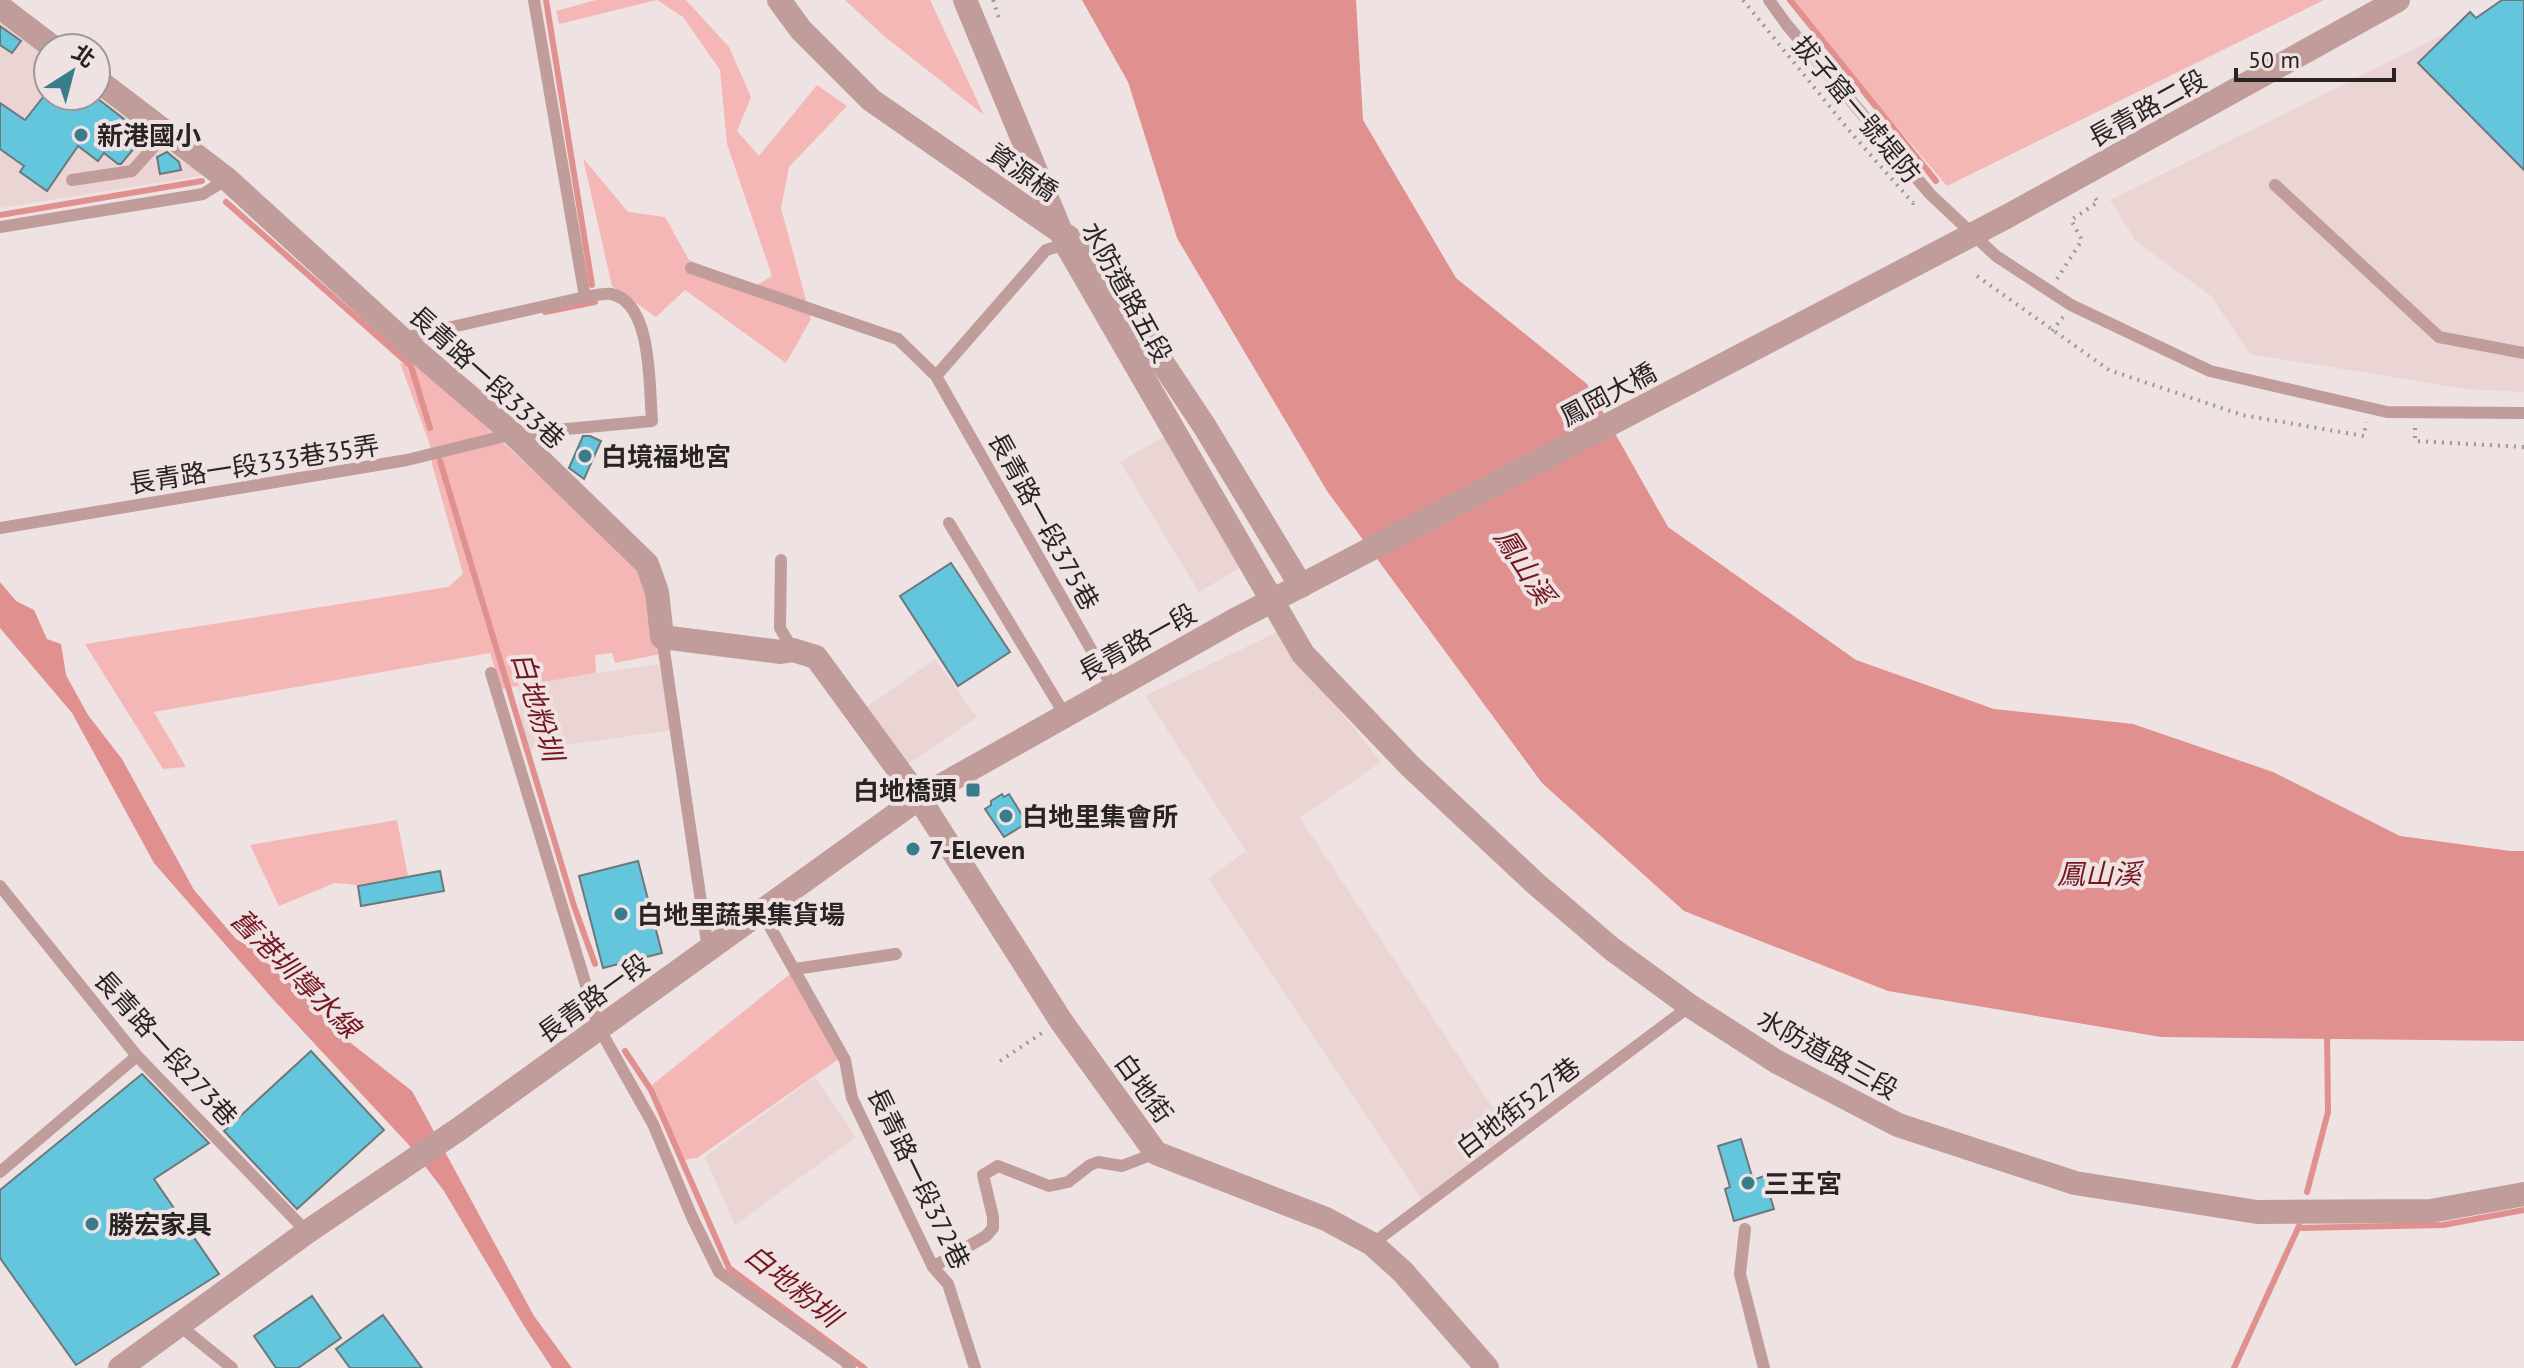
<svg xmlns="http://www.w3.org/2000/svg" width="2524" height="1368" viewBox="0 0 2524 1368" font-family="'PT Sans','Noto Sans TC',sans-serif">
<rect width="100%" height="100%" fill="#efe2e2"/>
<path fill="#ead5d4" d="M 2513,0 L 2524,0 L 2524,392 L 2465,389 L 2250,354 L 2211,296 L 2136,241 L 2110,200 Z
M 0,8 L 48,48 L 48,96 L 96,96 L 96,83 L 212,174 L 0,208 Z
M 1165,436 L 1243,566 L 1199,592 L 1120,462 Z
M 1277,632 L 1381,762 L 1300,818 L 1509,1132 L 1422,1200 L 1208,879 L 1246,851 L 1145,696 Z
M 935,659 L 977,717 L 906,766 L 865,708 Z
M 659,664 L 674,730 L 523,751 L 518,685 Z
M 815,1077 L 856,1137 L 735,1225 L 705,1157 Z"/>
<path fill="#f5b7b5" d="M 596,0 L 686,0 L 729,47 L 751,97 L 737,131 L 759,156 L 817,85 L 847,106 L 789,167 L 781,208 L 811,319 L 786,363 L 685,290 L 656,317 L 612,286 L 583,158 L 628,212 L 665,217 L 689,260 L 754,287 L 772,276 L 727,144 L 720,70 L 683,17 L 657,0 L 559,24 L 556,11 Z
M 845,0 L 930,0 L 984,115 L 884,36 Z
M 1792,0 L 2324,0 L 1947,186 L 1799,12 Z
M 400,363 L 422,368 L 651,579 L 666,653 L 615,663 L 612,653 L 595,655 L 596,673 L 501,689 L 490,653 L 154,712 L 186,767 L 163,769 L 85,644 L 448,587 L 463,574 L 432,464 L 430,445 Z
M 397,820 L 408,876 L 357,885 L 335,883 L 279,906 L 250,845 Z
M 795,970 L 843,1056 L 697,1158 L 683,1160 L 652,1085 Z"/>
<path fill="#e0908e" d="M 1082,0 L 1356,0 L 1363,120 L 1456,278 L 1587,384 L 1668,527 L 1856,660 L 1994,709 L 2133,724 L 2273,772 L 2400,836 L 2510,851 L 2524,851 L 2524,1041 L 2161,1037 L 1888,991 L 1684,911 L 1542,783 L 1327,491 L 1177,238 L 1128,82 Z
M 0,582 L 16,601 L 34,610 L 47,639 L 61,644 L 66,675 L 88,715 L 122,759 L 194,890 L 236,939 L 274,962 L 338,1033 L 412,1091 L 534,1316 L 572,1368 L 552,1368 L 524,1326 L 444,1191 L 408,1144 L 271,997 L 154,863 L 72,713 L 0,628 Z"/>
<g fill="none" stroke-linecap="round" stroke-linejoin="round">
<path stroke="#e0908e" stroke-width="6" d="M 546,0 L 592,285
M 1790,0 L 1936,181
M 226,202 L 411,366 L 430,428
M 0,215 L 202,181
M 545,312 L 595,302
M 440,461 L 574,906 L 595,964
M 625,1051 L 651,1090 L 729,1268 L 864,1368
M 2307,1192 L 2328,1112 L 2327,1031
M 2298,1228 L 2443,1225 L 2524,1210
M 2234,1368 L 2299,1226"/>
</g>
<path fill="#63c6dc" stroke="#6d787b" stroke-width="2" d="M 2502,0 L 2524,0 L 2524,170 L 2418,63 L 2470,12 L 2476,18 Z
M 0,26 L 21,41 L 12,53 L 0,45 Z
M 44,96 L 94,96 L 145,135 L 121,164 L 118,164 L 104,153 L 98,161 L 78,146 L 47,191 L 20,172 L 24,166 L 0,149 L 0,103 L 25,120 Z
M 167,152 L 179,162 L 181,170 L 160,174 L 157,157 Z
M 583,436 L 590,436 L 601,441 L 584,479 L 569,468 Z
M 951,563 L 1010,652 L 958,686 L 900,596 Z
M 1002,794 L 1004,797 L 1009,794 L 1027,823 L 1004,837 L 985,809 L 991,805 L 991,801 Z
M 638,861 L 662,953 L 603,968 L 579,876 Z
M 440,871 L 444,891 L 361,906 L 358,886 Z
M 311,1051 L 384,1130 L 297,1209 L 224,1131 Z
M 142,1074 L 209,1143 L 154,1179 L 219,1274 L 76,1365 L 0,1258 L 0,1190 Z
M 1741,1139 L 1753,1180 L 1764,1176 L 1774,1209 L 1734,1221 L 1725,1189 L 1730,1187 L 1718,1146 Z
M 312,1296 L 341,1338 L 298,1368 L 276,1368 L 254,1336 Z
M 383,1315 L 422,1368 L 350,1368 L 336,1349 Z"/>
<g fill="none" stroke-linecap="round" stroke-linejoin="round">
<path stroke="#a09696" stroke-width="4" stroke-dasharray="2 6" stroke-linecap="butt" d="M 993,0 L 1000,21
M 1743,0 L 1852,134 L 1913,203 L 1917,201
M 1977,276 L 2109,370 L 2242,415 L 2364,436 L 2366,422
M 2057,279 L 2082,240 L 2071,220 L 2098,202 L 2092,194
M 2052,331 L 2063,317
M 2415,428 L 2415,441 L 2524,447
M 1000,1061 L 1042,1033"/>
<path stroke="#c09c9a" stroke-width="12" d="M 1769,0 L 1787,25 L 1930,194 L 1996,256 L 2071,305 L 2210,371 L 2387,412 L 2524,413
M 72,180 L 132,171 L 167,132
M 2275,185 L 2439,337 L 2524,353
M 0,227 L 203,194 L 227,179
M 1066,244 L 1046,250 L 936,376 L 1113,688
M 691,268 L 898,339 L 936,376
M 403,338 L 585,297 L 534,0
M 949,523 L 1065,715
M 0,528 L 407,460 L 513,434 L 652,421 C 649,388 653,302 611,294 C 604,293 593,296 585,297
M 781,560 L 780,628 L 793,650
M 662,637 L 708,949
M 491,673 L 599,1028 L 653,1124 L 692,1217 L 719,1272 L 845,1361 L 850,1368
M 0,886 L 137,1056 L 307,1232
M 761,911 L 845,1060 L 852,1098 L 933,1267 L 948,1284 L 975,1368
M 795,969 L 896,954
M 0,1172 L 137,1056
M 1745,1229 L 1740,1274 L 1764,1368
M 1372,1244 L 1690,1006
M 933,1267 L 986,1236 L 993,1228 L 993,1217 L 983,1175 L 998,1166 L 1049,1186 L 1068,1182 L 1090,1165 L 1098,1162 L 1122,1166 L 1156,1153
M 180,1326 L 232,1368"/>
<path stroke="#c09c9a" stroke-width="24" d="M 965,0 L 1066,244 L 1303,654 L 1410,766 L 1536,884 L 1612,949 L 1690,1006 L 1777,1062 L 1898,1125 L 2075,1183 L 2257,1212 L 2431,1211 L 2524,1194
M 0,7 L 54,48
M 96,79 L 227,179 L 401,338 L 513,434 L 647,564 L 657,592 L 662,637 L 781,652 L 793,650 L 816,657 L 919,798 L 1061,1021 L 1156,1153 L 1326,1219 L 1372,1244 L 1403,1272 L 1487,1368
M 2006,217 L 2398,0
M 120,1368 L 307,1232 L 459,1129 L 919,798 L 1235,620"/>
<path stroke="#c09c9a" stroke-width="24" d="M 779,0 L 801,30 L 871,100 L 1071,239 L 1122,302 L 1205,427 L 1301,586"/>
<path stroke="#c09c9a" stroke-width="24" d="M 1235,620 L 2006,217"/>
</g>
<g fill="#397d8c" stroke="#efe2e2" stroke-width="3">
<circle cx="81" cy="135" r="8"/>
<circle cx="585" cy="456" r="8"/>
<rect x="965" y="782" width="16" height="16" rx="4"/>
<circle cx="1006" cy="816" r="8"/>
<circle cx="913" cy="849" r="8"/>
<circle cx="621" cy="914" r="8"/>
<circle cx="1748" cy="1183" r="8"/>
<circle cx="92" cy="1224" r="8"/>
</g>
<g text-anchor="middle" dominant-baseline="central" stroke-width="8" stroke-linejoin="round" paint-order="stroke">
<g font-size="26" fill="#292424" stroke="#efe2e2">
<text transform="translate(2147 108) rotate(-29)">長青路二段</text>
<text transform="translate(1857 109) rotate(50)">拔子窟一號堤防</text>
<text transform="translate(1023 172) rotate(35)">資源橋</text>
<text transform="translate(1127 292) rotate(61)">水防道路五段</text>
<text transform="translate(487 377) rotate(42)">長青路一段333巷</text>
<text transform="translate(1608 394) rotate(-28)">鳳岡大橋</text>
<text transform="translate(254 464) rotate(-9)">長青路一段333巷35弄</text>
<text transform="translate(1044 521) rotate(61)">長青路一段375巷</text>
<text transform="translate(1137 642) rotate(-29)">長青路一段</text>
<text transform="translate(593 998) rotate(-36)">長青路一段</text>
<text transform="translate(166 1048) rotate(48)">長青路一段273巷</text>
<text transform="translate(1828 1054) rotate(29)">水防道路三段</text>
<text transform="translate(1144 1088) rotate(54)">白地街</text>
<text transform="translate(1518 1107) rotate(-37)">白地街527巷</text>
<text transform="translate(919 1178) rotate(64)">長青路一段372巷</text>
</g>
<g font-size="26" font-weight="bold" fill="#292424" stroke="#efe2e2" text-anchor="start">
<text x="97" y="135">新港國小</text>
<text x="601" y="456">白境福地宮</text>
<text x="957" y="790" text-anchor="end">白地橋頭</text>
<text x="1022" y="816">白地里集會所</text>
<text x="929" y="849">7-Eleven</text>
<text x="637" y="914">白地里蔬果集貨場</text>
<text x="1764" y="1183">三王宮</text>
<text x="108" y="1224">勝宏家具</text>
</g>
<g font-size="28" font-style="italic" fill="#751721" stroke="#efe2e2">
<text transform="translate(1525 566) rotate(57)">鳳山溪</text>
<text transform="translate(538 706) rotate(73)">白地粉圳</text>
<text x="2099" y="873">鳳山溪</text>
<text transform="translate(296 973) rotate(45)">舊港圳導水線</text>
<text transform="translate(793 1285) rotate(39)">白地粉圳</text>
</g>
</g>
<g transform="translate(72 72) rotate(36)"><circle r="38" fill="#efe2e2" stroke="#a09696" stroke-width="2"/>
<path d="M0-6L14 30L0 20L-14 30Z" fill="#397d8c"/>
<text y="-12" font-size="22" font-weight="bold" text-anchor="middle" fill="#292424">北</text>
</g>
<path d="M2236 68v12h158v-12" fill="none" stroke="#292424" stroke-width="4"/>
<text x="2248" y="68" font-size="24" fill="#292424" stroke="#efe2e2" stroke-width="6" paint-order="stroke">50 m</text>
</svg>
